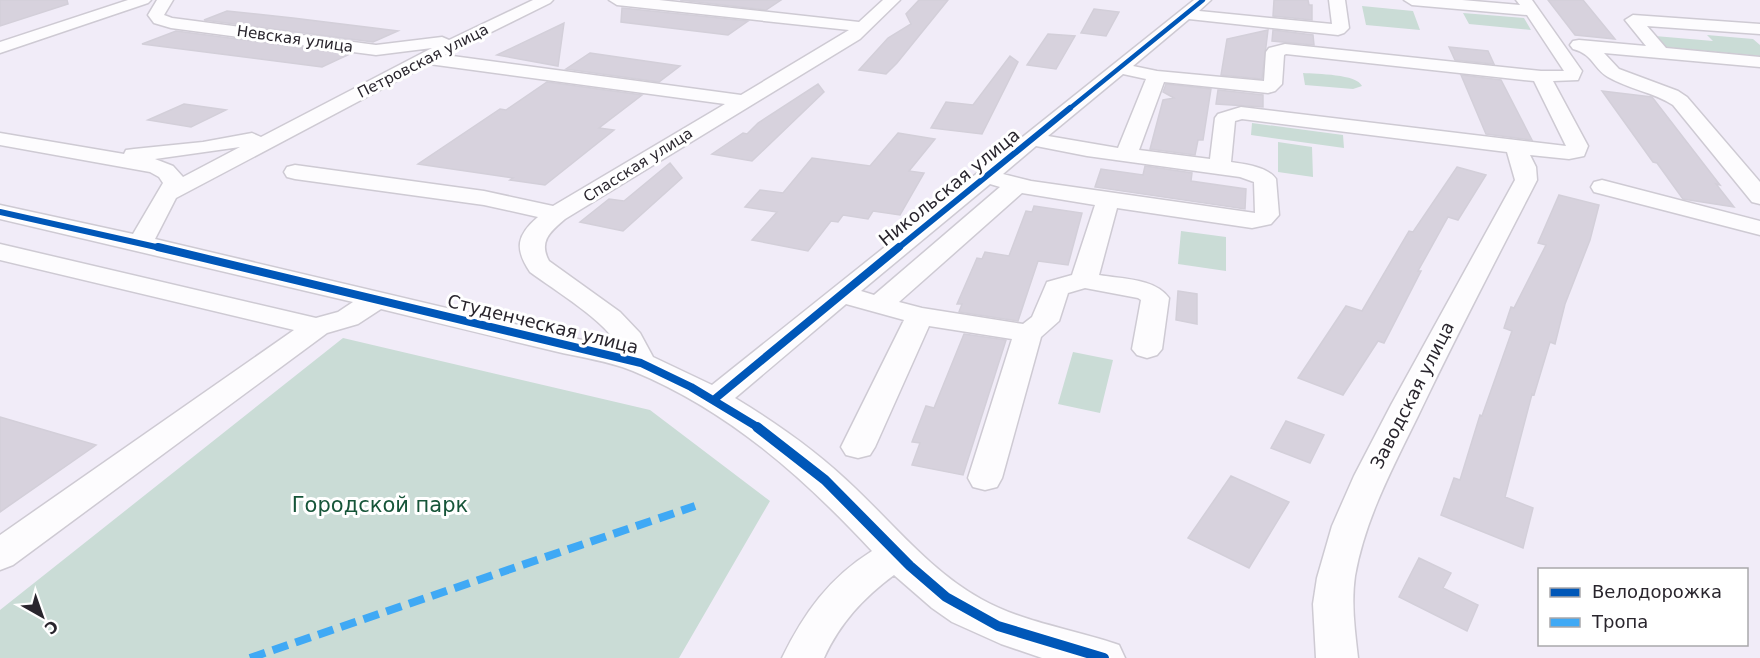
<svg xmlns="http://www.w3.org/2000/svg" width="1760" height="658" viewBox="0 0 1760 658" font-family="'DejaVu Sans',sans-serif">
<rect width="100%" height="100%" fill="#f1ecf8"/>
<path fill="#cadcd6" d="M 1362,6 L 1413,11 L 1420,30 L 1366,25 Z
M 1463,13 L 1524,18 L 1531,30 L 1469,24 Z
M 1707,35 L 1753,39 L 1760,45 L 1760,56 L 1665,47 L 1655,36 L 1713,41 Z
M 1303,73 C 1317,74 1357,74 1362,86 L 1353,89 L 1305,85 Z
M 1252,123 L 1343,135 L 1344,148 L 1251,135 Z
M 1278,142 L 1312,147 L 1313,177 L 1278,172 Z
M 1181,231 L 1226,237 L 1226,271 L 1178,264 Z
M 343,338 L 650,410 L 770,501 L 679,658 L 0,658 L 0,610 Z
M 1073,352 L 1113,360 L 1100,413 L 1058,404 Z"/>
<path fill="#d7d2dd" stroke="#d3cfd9" stroke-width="1.5" d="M 0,0 L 67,0 L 68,4 L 0,26 Z
M 680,0 L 781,0 L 766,10 Z
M 919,0 L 948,0 L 897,63 L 886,74 L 859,70 L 888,38 L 911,24 L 906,14 Z
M 1274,0 L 1308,0 L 1309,5 L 1312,5 L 1312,20 L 1273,16 Z
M 1548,0 L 1583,0 L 1615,39 L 1575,35 Z
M 622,8 L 748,21 L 728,35 L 621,22 Z
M 1094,9 L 1119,12 L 1106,36 L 1081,33 Z
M 227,11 L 293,18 L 398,31 L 373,42 L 204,20 Z
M 564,23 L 558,66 L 497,55 Z
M 1268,30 L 1262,79 L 1221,75 L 1227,39 Z
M 1273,30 L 1313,35 L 1314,45 L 1272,41 Z
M 176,31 L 350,54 L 322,67 L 142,44 Z
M 1048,34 L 1075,36 L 1056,69 L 1027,65 Z
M 1449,47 L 1488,51 L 1494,64 L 1455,60 Z
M 590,53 L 680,66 L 659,82 L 566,69 Z
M 1010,56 L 1018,62 L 982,134 L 931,128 L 946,102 L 973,105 Z
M 1461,75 L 1501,80 L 1532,140 L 1486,134 Z
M 547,82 L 642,95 L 599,128 L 614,130 L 545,185 L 510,180 L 513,178 L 418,164 L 500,109 L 506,110 Z
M 818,84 L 824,92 L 752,161 L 712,154 L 743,133 L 747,134 L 758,123 Z
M 1166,84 L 1211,89 L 1203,140 L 1198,140 L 1195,155 L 1150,149 L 1163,100 L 1174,98 L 1163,92 Z
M 1218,90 L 1263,95 L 1263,107 L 1216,104 Z
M 1602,91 L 1652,97 L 1720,185 L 1716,184 L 1734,207 L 1683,199 L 1657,163 L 1653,162 Z
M 184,104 L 226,110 L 191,127 L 148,120 Z
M 898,133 L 935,139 L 909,171 L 924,173 L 900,215 L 873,211 L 868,219 L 843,215 L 838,222 L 831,221 L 808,251 L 752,240 L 777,212 L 745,207 L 760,190 L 783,193 L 812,158 L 870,166 Z
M 670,163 L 682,178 L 623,231 L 580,222 L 609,199 L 624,201 Z
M 1145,166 L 1192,173 L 1191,181 L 1246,189 L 1245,209 L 1095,187 L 1101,169 L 1143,175 Z
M 1457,167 L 1486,175 L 1458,220 L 1448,217 L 1418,271 L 1421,271 L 1384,343 L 1378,341 L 1343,395 L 1298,378 L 1346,306 L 1362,311 L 1409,231 L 1413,232 Z
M 1559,195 L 1599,205 L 1590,240 L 1565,304 L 1555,344 L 1550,342 L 1534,395 L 1532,394 L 1505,497 L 1533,508 L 1523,548 L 1441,515 L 1454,478 L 1460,480 L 1480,415 L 1482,416 L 1512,331 L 1504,328 L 1511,307 L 1514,308 L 1546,245 L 1538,243 Z
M 1034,206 L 1082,213 L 1068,265 L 1038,261 L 1018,321 L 959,312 L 962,304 L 957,304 L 977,258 L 982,259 L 985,252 L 1009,256 L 1026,211 L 1032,212 Z
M 1178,291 L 1197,294 L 1197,324 L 1176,320 Z
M 964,334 L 1006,340 L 963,475 L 912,465 L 920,443 L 912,442 L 926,406 L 934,408 Z
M 0,417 L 96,445 L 0,512 Z
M 1286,421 L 1324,435 L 1310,463 L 1271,448 Z
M 1231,476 L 1289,502 L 1249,568 L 1188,538 Z
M 1419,558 L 1451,573 L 1443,588 L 1478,605 L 1467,631 L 1399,597 Z"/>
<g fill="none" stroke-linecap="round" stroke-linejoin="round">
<g stroke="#cecad3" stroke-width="3">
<path id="minor" d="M 128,0 L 151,0 L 148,3 L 0,53 L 0,42 Z
M 157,0 L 173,0 L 164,15 L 172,18 L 376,45 L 442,37 L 449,40 L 533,0 L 553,0 L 550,3 L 445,55 L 741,95 L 849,30 L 617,5 L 609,0 L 659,0 L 859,22 L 883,0 L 900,0 L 860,39 L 565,219 C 551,231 538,241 549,261 L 620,312 L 640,333 L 653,357 L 712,385 L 1194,0 L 1211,0 L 1199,11 L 1332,24 L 1329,0 L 1345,0 L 1349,28 L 1344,33 L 1338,35 L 1189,19 L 1133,66 L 1157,71 L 1264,81 L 1266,52 L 1269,48 L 1285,44 L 1541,71 L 1564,71 L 1527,15 L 1412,5 L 1404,0 L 1462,0 L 1520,5 L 1516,0 L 1532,0 L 1582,71 L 1578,80 L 1553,81 L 1588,146 L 1584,156 L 1569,159 L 1530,155 L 1536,167 L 1537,180 C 1497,258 1456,336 1418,416 C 1393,467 1365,519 1355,576 C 1351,604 1355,631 1358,658 L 1316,658 L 1313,604 L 1317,578 L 1332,526 L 1354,476 L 1391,405 L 1515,180 L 1507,152 L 1242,119 L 1235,121 L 1231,162 C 1245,164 1268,167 1276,179 L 1279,215 L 1271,224 L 1252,228 L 1117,208 L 1099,275 C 1121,279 1155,278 1169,298 L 1162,349 L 1157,355 L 1147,358 L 1137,355 L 1132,349 L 1141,300 L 1138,298 L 1085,288 L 1068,293 L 1059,321 L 1041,337 L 1002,478 L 997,487 L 985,490 L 973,487 L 968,478 L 1012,339 L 929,326 L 875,447 L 870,455 L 858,458 L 846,455 L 841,447 L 904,320 L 846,304 L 735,398 C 778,424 819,453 855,488 C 896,527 931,571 981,599 C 1024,623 1073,629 1119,645 L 1125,658 L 1042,658 L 1001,644 L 952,622 L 932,608 L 894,575 C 863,598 840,623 824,658 L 782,658 C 804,613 829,578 872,551 C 803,477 728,410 633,371 C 609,361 579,357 554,351 C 496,337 438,323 381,309 L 358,324 L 327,333 L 13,565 L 0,570 L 0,535 L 294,330 L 0,260 L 0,244 L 316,318 L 338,312 L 353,302 L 0,219 L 0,205 L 133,234 L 163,183 L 159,177 L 150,172 L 0,145 L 0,133 L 124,154 L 126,150 L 134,149 L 203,142 L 252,133 L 261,137 L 432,48 L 376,55 L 171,28 L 154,23 L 148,15 ZM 1286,54 L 1534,81 L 1566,146 L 1241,107 L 1218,114 L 1215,118 L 1210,159 L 1139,150 L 1164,82 L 1268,93 L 1275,91 L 1282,84 L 1284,55 ZM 429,64 L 725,104 L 553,206 L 484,191 L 295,165 L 287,167 L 284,172 L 287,177 L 295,179 L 484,205 L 538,217 C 517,235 514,248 530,272 C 554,290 608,322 620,349 L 155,239 L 176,198 ZM 1123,74 L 1146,79 L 1118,148 L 1048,136 ZM 1036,146 L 1087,156 L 1240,177 L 1254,182 L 1255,213 L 1031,181 L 1003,174 ZM 240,147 L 183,177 L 173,166 L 155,159 ZM 990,184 L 1000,187 L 874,295 L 861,291 ZM 1022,193 L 1095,205 L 1072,275 L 1047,282 L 1032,317 L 1023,324 L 922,308 L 899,302 Z
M 1633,15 L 1760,24 L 1760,34 L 1647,26 L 1666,48 L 1760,57 L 1760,67 L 1604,53 L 1619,69 L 1678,91 L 1687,97 L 1760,182 L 1760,204 L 1752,202 L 1673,105 C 1653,92 1628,89 1608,77 C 1593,68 1593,54 1573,49 L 1570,45 L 1573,41 L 1579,40 L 1646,46 L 1625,20 Z
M 1602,180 L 1760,221 L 1760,235 L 1594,192 L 1591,187 L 1594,182 Z"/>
</g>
<use href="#minor" fill="#fdfcfe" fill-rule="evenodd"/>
<path stroke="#3fa9f5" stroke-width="8" stroke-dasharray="16 8" stroke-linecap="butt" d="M 250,658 L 695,506"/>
<g stroke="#fff" stroke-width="7">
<path id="cycleway-far3" d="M 1069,109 L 1203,0"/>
</g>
<g stroke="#fff" stroke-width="9">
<path id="cycleway-far2" d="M 0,212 L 165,249
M 897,249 L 1070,108"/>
</g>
<g stroke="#fff" stroke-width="11">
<path id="cycleway-far1" d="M 158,247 L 641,363 L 691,387 L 759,428
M 716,398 L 899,247"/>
</g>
<g stroke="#fff" stroke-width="14">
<path id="cycleway" d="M 757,427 L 825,480 L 910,566 L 946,597 L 998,626 L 1104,658"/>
</g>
<use href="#cycleway-far3" stroke="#0057b8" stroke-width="4.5"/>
<use href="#cycleway-far2" stroke="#0057b8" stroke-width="6"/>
<use href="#cycleway-far1" stroke="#0057b8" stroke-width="8"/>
<use href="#cycleway" stroke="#0057b8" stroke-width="10"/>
</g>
<g text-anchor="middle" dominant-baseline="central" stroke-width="6" stroke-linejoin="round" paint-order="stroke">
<g font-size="15" fill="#29252d" stroke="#fff">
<text transform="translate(295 39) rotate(8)">Невская улица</text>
<text transform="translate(423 61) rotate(-27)">Петровская улица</text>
<text transform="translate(638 165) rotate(-32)">Спасская улица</text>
</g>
<g font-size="18" fill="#29252d" stroke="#fff">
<text transform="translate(949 187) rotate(-39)">Никольская улица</text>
<text transform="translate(543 324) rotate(14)">Студенческая улица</text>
<text transform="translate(1412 395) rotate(-63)">Заводская улица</text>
</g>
<g font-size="21" fill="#165539" stroke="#fff">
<text x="380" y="505">Городской парк</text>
</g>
</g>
<rect x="1538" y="568" width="210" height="78" fill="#ffffff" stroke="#a9a8ab" stroke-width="1.5"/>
<rect x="1550" y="588" width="30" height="9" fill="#0057b8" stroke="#a9a8ab" stroke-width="1.5"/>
<text x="1592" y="598" font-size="18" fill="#29252d">Велодорожка</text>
<rect x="1550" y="618" width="30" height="9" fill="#3fa9f5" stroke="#a9a8ab" stroke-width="1.5"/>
<text x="1592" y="628" font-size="18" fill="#29252d">Тропа</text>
<g transform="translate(42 616) rotate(140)" stroke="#ffffff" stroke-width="4.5" paint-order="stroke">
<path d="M0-4.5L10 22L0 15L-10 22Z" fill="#29252d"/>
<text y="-9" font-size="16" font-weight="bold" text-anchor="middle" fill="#29252d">С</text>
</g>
</svg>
